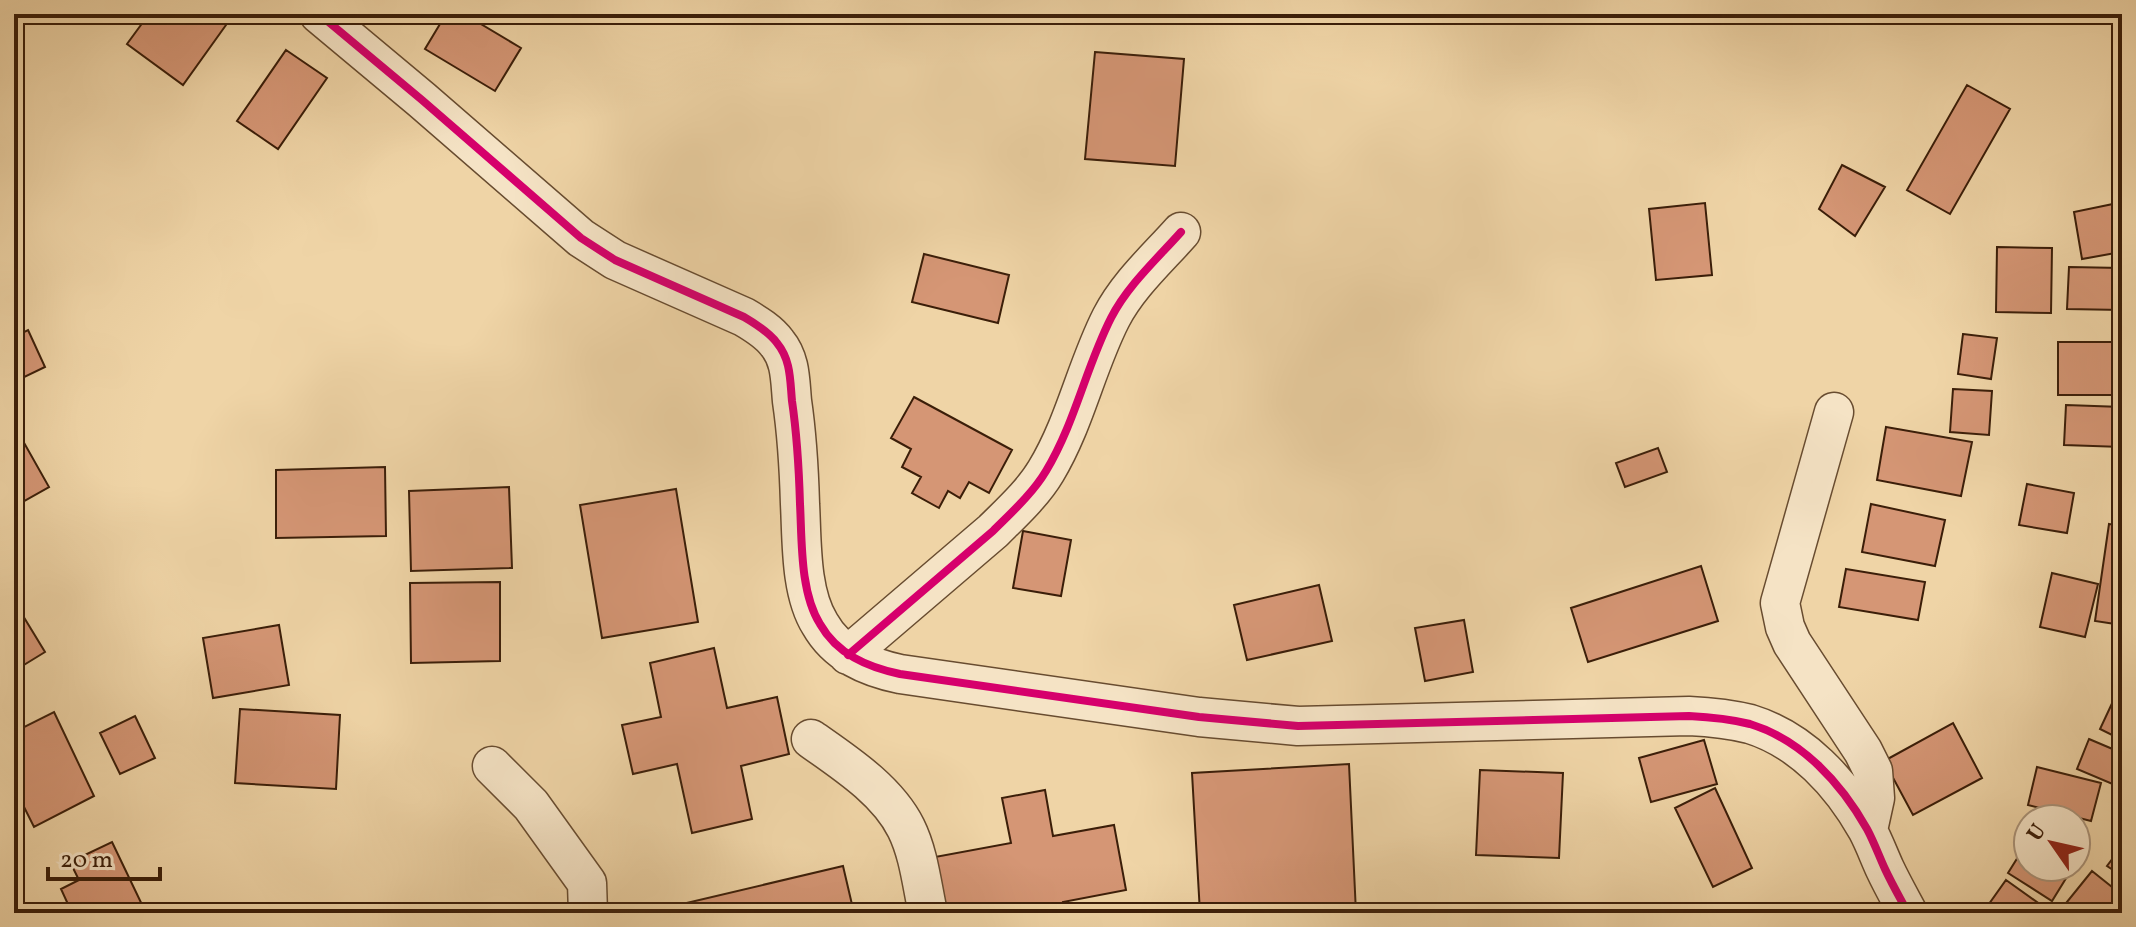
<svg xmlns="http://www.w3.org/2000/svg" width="2136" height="927" viewBox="0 0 2136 927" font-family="Vollkorn,serif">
<rect width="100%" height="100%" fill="#efd4a6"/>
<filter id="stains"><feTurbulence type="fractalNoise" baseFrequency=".0025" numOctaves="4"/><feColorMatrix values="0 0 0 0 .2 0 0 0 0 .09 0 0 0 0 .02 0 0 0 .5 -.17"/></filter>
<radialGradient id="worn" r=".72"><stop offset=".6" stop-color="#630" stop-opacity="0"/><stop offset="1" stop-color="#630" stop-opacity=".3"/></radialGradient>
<path fill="#d59675" stroke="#3b1e09" stroke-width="2" d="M 149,14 L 212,14 L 226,25 L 183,85 L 127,44 Z
M 446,14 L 464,14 L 521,48 L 495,91 L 425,49 Z
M 286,50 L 327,78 L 278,149 L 237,121 Z
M 1095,52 L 1184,59 L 1175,166 L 1085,159 Z
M 1967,85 L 2010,109 L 1950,214 L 1907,190 Z
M 1842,165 L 1885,187 L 1855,236 L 1819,209 Z
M 1705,203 L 1712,275 L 1656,280 L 1649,209 Z
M 2113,204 L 2121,252 L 2082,259 L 2074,212 Z
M 1997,247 L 2052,248 L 2051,313 L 1996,312 Z
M 924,254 L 1009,275 L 998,323 L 912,302 Z
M 2069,267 L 2122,268 L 2122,310 L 2067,309 Z
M 28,330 L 45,367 L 14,382 L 14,337 Z
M 1963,334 L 1997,338 L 1991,379 L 1958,374 Z
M 2058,342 L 2122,342 L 2122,395 L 2058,395 Z
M 1953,389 L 1992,391 L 1989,435 L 1950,432 Z
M 914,397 L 1012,450 L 989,493 L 969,482 L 960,498 L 948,491 L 939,508 L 912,493 L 921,477 L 902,467 L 911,449 L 891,438 Z
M 2066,405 L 2122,407 L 2122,447 L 2064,445 Z
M 14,425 L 49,487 L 17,505 L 14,499 Z
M 1886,427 L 1972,442 L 1961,496 L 1877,480 Z
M 1658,448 L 1667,472 L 1625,487 L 1616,463 Z
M 385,467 L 386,536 L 276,538 L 276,470 Z
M 2027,484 L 2074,493 L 2067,533 L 2019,525 Z
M 509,487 L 512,568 L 411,571 L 409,491 Z
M 676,489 L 698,622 L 602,638 L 580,505 Z
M 1871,504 L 1945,520 L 1935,566 L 1862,552 Z
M 2109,524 L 2122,526 L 2122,625 L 2095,621 Z
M 1023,531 L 1071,540 L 1061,596 L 1013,588 Z
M 1701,566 L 1718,621 L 1588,662 L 1571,608 Z
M 1846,569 L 1925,582 L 1918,620 L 1839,607 Z
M 2052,573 L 2098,584 L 2085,637 L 2040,627 Z
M 500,582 L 500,661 L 411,663 L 410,583 Z
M 1319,585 L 1332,641 L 1247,660 L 1234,605 Z
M 14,601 L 45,652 L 14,671 Z
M 1464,620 L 1473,672 L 1425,681 L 1415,628 Z
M 279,625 L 289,685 L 213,698 L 203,638 Z
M 714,648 L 727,708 L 777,697 L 789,754 L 741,766 L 752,819 L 692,833 L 677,764 L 633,774 L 622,725 L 661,717 L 650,663 Z
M 2115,697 L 2122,701 L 2122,740 L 2100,729 Z
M 240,709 L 340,715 L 336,789 L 235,783 Z
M 54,712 L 94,796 L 34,827 L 14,787 L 14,732 Z
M 135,716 L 155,758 L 120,774 L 100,733 Z
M 1953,723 L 1982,778 L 1913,815 L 1884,761 Z
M 2089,739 L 2122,753 L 2122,788 L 2077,769 Z
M 1704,740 L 1717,784 L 1651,802 L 1639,758 Z
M 1349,764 L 1356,913 L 1200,913 L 1192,773 Z
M 2037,767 L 2101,783 L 2091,821 L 2028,805 Z
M 1480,770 L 1563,773 L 1559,858 L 1476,855 Z
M 1715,788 L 1752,868 L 1713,887 L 1675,808 Z
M 1045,790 L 1053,836 L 1114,825 L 1126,890 L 1063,902 L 1065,913 L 945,913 L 935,857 L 1011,843 L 1002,798 Z
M 2028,841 L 2028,867 L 2073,867 L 2052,901 L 2008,873 Z
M 112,842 L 146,913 L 72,913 L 61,889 L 79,880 L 70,862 Z
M 2122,846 L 2122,876 L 2107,866 Z
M 843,866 L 854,913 L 680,913 L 678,905 Z
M 2092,871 L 2122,895 L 2122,913 L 2058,913 Z
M 2006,880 L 2051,912 L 2051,913 L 1987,913 L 1984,911 Z"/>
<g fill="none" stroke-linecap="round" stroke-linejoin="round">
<g stroke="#684c30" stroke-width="41">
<path id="minor" d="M 319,14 L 422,100 L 581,238 L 615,260 L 744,317 C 756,324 769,332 777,343 C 791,360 790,380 792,401 C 797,435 799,470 800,504 C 802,541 800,592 820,624 C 837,654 867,667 900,674 L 1199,717 L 1298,726 L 1689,716 C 1709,717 1730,719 1750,724 C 1802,740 1841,783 1867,829 C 1874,842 1879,856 1885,869 C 1892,884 1900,898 1908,913
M 1834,412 L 1780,603 L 1785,627 L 1792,643 L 1863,751 L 1873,771 L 1875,798 L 1868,830
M 848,655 L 993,531 C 1011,513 1033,493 1046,471 C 1075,423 1086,367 1111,318 C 1128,285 1157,259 1181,232
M 811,739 C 845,763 887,790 906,828 C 919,854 922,886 928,913
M 492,766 L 531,805 L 587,883 L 588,913"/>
</g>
<use href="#minor" stroke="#f5e3c5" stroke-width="38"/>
<g stroke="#f5e3c5" stroke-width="13">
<path id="cycleway" d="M 319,14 L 422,100 L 581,238 L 615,260 L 744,317 C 756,324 769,332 777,343 C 791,360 790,380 792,401 C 797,435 799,470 800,504 C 802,541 800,592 820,624 C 837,654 867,667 900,674 L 1199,717 L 1298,726 L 1689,716 C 1709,717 1730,719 1750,724 C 1802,740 1841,783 1867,829 C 1874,842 1879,856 1885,869 C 1892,884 1900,898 1908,913
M 848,655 L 993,531 C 1011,513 1033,493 1046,471 C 1075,423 1086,367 1111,318 C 1128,285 1157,259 1181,232"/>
</g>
<use href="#cycleway" stroke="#d6006c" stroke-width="8"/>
</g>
<rect width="2136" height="927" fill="none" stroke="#efd4a6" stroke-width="48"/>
<rect x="16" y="16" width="2104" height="895" fill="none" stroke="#3b1e09" stroke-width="4"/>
<rect x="24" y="24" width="2088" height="879" fill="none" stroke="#3b1e09" stroke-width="2"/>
<g transform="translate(2052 843) rotate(304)"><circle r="38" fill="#f5e3c5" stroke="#ab947a" stroke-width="2"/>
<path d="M0-6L14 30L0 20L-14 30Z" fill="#8f2418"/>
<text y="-12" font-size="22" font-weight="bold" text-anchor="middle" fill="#3b1e09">U</text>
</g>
<path d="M48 867v12h112v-12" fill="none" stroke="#3b1e09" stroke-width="4"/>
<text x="60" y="867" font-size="24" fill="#3b1e09" stroke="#f5e3c5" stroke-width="6" paint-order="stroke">20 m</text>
<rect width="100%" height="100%" filter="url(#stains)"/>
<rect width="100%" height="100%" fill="url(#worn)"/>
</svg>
